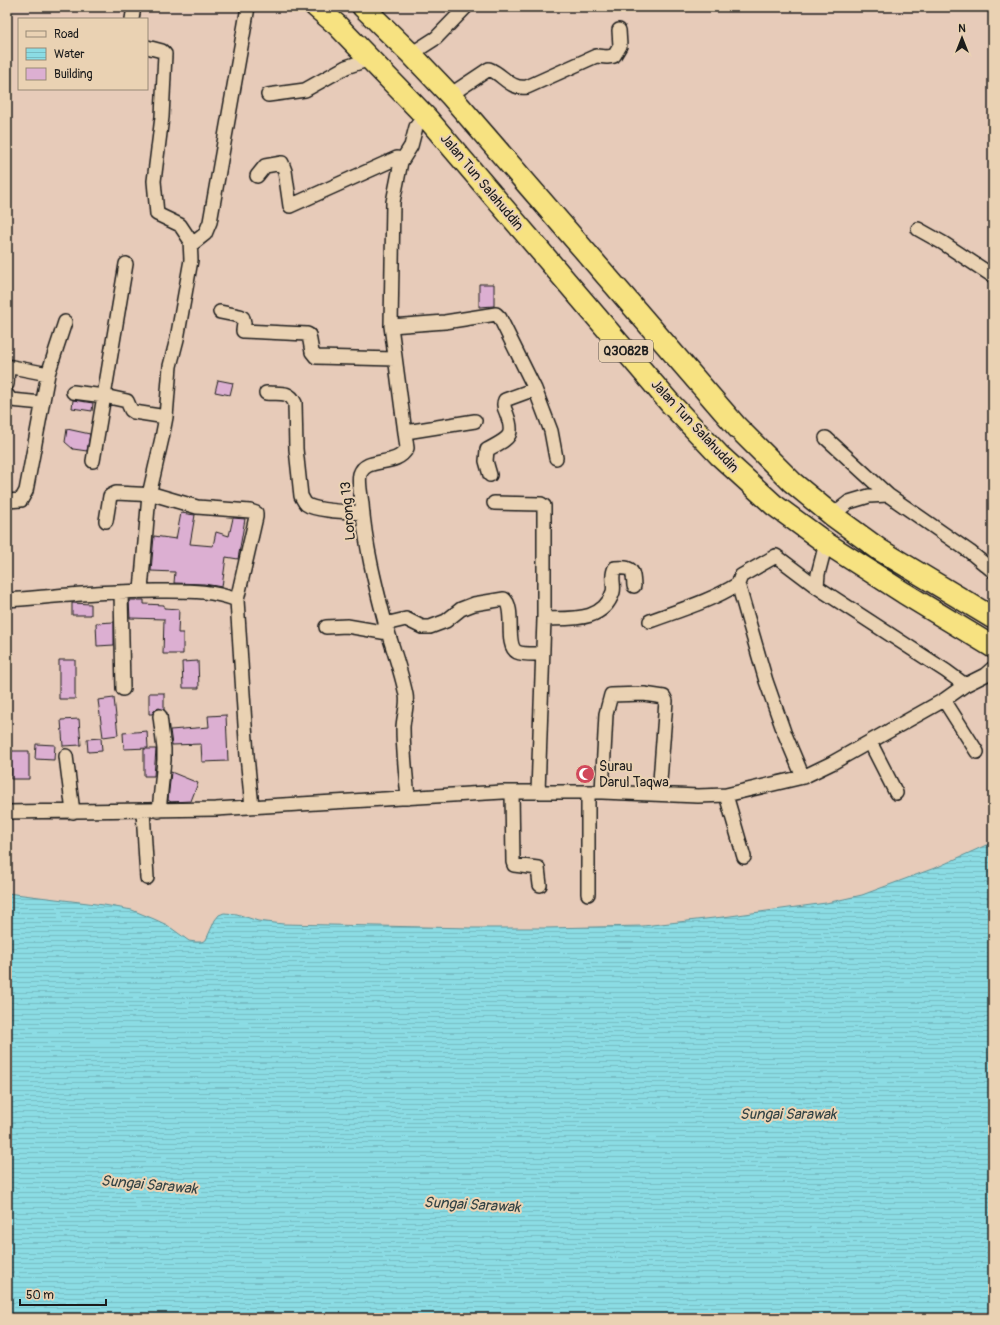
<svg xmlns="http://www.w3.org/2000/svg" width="1000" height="1325" viewBox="0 0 1000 1325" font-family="Pangolin,sans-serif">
<defs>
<pattern id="water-rules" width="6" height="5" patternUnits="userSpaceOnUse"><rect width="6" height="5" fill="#8bdce4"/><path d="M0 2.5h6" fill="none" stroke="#77bcc3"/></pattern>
</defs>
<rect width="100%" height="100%" fill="#e7cbb9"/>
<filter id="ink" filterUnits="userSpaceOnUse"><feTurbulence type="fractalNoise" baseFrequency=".025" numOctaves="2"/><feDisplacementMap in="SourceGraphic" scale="8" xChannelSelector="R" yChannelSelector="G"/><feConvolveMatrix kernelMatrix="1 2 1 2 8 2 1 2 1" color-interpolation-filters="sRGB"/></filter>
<g filter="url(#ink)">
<path fill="url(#water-rules)" stroke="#5f8f94" d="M 993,842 L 993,1318 L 7,1318 L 7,893 L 104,905 L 132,910 L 154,919 L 167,925 L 189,941 L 196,942 L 201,942 L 206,940 L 215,920 L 219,915 L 224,913 L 237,914 L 258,921 L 283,924 L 470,928 L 547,928 L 643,926 L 723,917 L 826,903 L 862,895 L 940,866 Z"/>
<path fill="#dcafd2" stroke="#1c1c1c" d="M 479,284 L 494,284 L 494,306 L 479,307 Z
M 218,380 L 233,383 L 230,395 L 215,392 Z
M 73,400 L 93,403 L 92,411 L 72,408 Z
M 67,429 L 90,434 L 87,451 L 73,449 L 65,442 Z
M 181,513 L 195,515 L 190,544 L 213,546 L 216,532 L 229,536 L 233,518 L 245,519 L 238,559 L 226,557 L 222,587 L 204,584 L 174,583 L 175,572 L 151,571 L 154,536 L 176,539 Z
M 129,600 L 144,600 L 144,604 L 164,605 L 164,608 L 179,609 L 178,633 L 183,633 L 183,654 L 163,654 L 164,619 L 130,618 Z
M 72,603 L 91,604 L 91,615 L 72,615 Z
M 114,622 L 114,645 L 97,646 L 96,623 Z
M 59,660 L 75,660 L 75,699 L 59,699 Z
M 198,661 L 199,688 L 183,688 L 182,662 Z
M 149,693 L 164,693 L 164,710 L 159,708 L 155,710 L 152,714 L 149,714 Z
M 114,698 L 118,735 L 103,737 L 98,700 Z
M 226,715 L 228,761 L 202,762 L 201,744 L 172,745 L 170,730 L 209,727 L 208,716 Z
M 79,719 L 81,745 L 63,746 L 61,720 Z
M 147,731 L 148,748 L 124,749 L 123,733 Z
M 101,738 L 102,751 L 88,752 L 87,739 Z
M 36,744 L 55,745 L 54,760 L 35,759 Z
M 144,749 L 156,749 L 154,776 L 144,776 Z
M 11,751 L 29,751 L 29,779 L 11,779 Z
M 171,772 L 198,783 L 191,801 L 171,802 L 168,800 Z"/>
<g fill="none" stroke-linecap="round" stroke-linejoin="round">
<g stroke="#1c1c1c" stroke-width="16">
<path id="minor" d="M 132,19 L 134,7
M 411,54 L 436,38 L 466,7
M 268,95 L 305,90 L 346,67 L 370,59
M 450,95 L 489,69 C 503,74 510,90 527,87 L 596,56 L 607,57 L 614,56 L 620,46 L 619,30
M 257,176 L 265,166 L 282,163 L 285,171 L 290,206 L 397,158 L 400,159 L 401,162
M 918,229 L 943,243 L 993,276
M 191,245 L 205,234 L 210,222 L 248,7
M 220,312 L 240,316 L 243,318 L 244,323 L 243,331 L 307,334 L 309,335 L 312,352 L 316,357 L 395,359
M 391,326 L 445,322 L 496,314 L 500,318 L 535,389 L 551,431 L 556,458
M 7,366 L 48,374 L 26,491 L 21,500 L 7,501
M 48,374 L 65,322
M 7,384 L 8,366
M 73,392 L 104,396 L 126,264
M 266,393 C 279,394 289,390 295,403 L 296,449 L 301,496 C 303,499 304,502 306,504 C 315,511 350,512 363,513
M 7,395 L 11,400 L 42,403
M 406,432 L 475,421
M 826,438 L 888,495 L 970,552 L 993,571
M 93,461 L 104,396 L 127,401 L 131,410 L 134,412 L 166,417
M 490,475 L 486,461 L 487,450 C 508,438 516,438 506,412 C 504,408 503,404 505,400 L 535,389
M 494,503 L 541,504 L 544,506 L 544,619 L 538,792
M 832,515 L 849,502 L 869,496 L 888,495
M 106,521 L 110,496 L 116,493 L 156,495 L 197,507 L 250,511 L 256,513 L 256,517 L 237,600 L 247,756 L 252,807
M 738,584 L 766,681 L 784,732 L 803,777
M 141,590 L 149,495 L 162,438 L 166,417 L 170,366 L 177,339 L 191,260 L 190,240 L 180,225 L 157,214 L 154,181 L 162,117 L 165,54 L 162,51 L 147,47
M 121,592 L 123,689
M 7,600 C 60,596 114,590 168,591 C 194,591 213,591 237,600
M 544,619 C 569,618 603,623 613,592 C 615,585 610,576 615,568 C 632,567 633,569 634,586
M 650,621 C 680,610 711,601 738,584 L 741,576 L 776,556 L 817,587
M 385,624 L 406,619 L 422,627 L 430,627 L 446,621 L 461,609 L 474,604 L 504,599 C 516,608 504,645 517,652 C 524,655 535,654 542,654
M 326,627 L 347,626 L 388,633
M 965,685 L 985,675 L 993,668
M 944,700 L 977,752
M 870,742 L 896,793
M 66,756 L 73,812
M 512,792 L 513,862 L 514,865 L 538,868 L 540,885
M 588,792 L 588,894
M 602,792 L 606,714 L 611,695 L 644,694 L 664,697 L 666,701 L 660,781 L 660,794
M 726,795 L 744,857
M 408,798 C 406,775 403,751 403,728 C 403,718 408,706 406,695 C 401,670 392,647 385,622 C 375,584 365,544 362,504 C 361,495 358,482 360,474 C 366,456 397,468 407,448 L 391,326 L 393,202 L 401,162 L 411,146 L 416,127 L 419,123 L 427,118
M 143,811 L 147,878
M 159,811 L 164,760 L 164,749 L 160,716
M 7,812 L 216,809 L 503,792 L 602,792 L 698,796 L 726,795 L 803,777 L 832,763 L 944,700 L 965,685 L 946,671 L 817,587 L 818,574 L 826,543"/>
</g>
<g stroke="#1c1c1c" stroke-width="24">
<path id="trunk" d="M 316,7 L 337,25 L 427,118 L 669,402 L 719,455 L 774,505 L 826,543 L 904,593 L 993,647
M 363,7 L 411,54 L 450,95 L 737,427 L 792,482 L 832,515 L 880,550 L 993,618"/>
</g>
<use href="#minor" stroke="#ead2b3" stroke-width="13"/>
<use href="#trunk" stroke="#f7e281" stroke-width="21"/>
</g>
</g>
<defs>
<g id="mosque-disc" transform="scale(1)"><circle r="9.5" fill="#d1495b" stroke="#ead2b3"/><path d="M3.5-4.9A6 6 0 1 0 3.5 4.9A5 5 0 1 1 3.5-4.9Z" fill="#fff"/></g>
</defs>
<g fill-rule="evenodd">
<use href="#mosque-disc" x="585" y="774"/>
</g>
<g text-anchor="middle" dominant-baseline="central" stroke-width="4" stroke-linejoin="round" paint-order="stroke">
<rect fill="#ead2b3" stroke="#5a5349" stroke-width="1" x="599" y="340" width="54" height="22" rx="3"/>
<g font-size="13" font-weight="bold" fill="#1c1c1c">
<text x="626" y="351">Q3082B</text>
</g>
<g font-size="14" fill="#1c1c1c" stroke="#ead2b3">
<text transform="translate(482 182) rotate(50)">Jalan Tun Salahuddin</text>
<text transform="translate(695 426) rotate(47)">Jalan Tun Salahuddin</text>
<text transform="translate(348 511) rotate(-95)">Lorong 13</text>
</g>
<g font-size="14" fill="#1c1c1c" stroke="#ead2b3" text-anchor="start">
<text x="599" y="766">Surau<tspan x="599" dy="16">Darul Taqwa</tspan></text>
</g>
<g font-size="15" font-style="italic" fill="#324244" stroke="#ead2b3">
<text x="788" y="1114">Sungai Sarawak</text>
<text transform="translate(149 1185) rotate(5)">Sungai Sarawak</text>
<text transform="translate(472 1205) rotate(3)">Sungai Sarawak</text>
</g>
</g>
<rect width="1000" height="1325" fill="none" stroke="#ead2b3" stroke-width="24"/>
<rect x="12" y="12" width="976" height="1301" fill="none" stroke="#1c1c1c" stroke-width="1.5" filter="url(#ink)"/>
<rect x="18" y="18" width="130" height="72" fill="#ead2b3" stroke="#988977"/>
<rect x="26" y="31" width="20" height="6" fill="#ead2b3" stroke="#988977"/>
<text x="54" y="38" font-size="12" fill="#1c1c1c">Road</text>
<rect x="26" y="48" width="20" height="12" fill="url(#water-rules)" stroke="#988977"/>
<text x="54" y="58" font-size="12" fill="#1c1c1c">Water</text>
<rect x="26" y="68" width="20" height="12" fill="#dcafd2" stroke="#988977"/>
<text x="54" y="78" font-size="12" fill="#1c1c1c">Building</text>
<g transform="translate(962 38)" stroke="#ead2b3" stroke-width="3" paint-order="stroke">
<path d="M0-3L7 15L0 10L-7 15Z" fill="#1c1c1c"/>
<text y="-6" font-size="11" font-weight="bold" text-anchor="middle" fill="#1c1c1c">N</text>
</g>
<path d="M20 1299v6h86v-6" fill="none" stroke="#1c1c1c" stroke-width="2"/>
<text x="26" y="1299" font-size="12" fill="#1c1c1c" stroke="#ead2b3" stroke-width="3" paint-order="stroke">50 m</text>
</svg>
